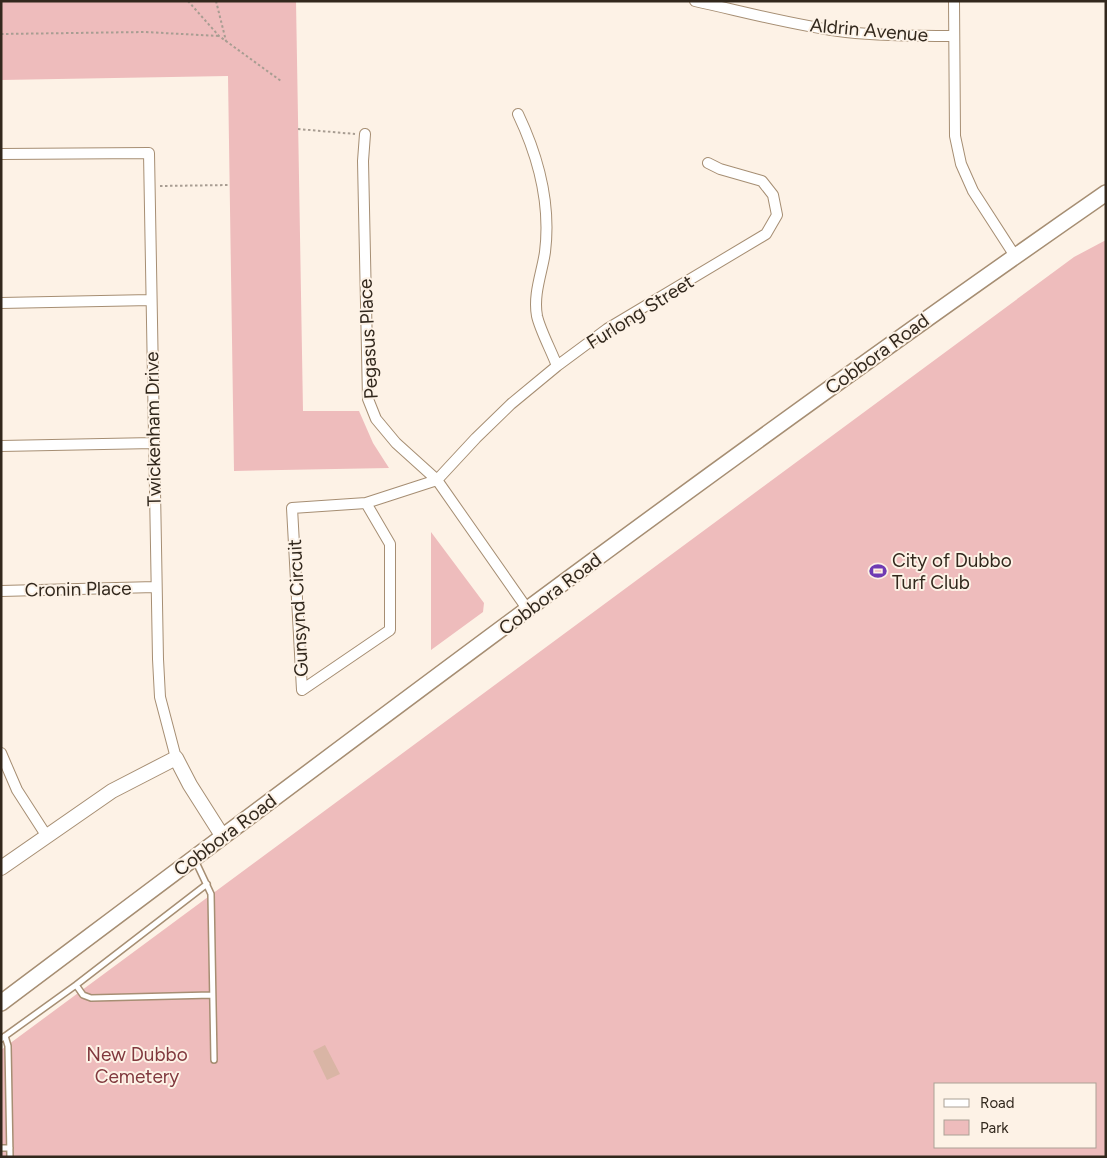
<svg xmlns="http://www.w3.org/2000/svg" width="1107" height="1158" viewBox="0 0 1107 1158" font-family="Figtree,sans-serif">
<rect width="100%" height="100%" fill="#fdf2e6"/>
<path fill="#eebcbc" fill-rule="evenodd" d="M 1,1 L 296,1 L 303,411 L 359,411 L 373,443 L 389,468 L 234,471 L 228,76 L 1,80 Z
M 1106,240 L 1106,1157 L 1,1157 L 1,1050 L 1074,257 ZM 936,1084 L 1096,1084 L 1096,1147 L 936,1147 Z
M 431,532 L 484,603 L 483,612 L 431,650 Z"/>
<path fill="#d9b5a5" d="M 325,1045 L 340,1074 L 327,1080 L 313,1051 Z"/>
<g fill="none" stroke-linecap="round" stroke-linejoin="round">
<g stroke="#a68e73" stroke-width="8">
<path id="lane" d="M 195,860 L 211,894 L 214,1060
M 76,985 L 83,995 L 91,998 L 212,995
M 5,1036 L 8,1046 L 10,1157
M 1,1039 L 76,985 L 207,884
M 1,1148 L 10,1148"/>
</g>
<g stroke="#a68e73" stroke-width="12">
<path id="street" d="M 695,1 C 745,12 796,26 846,32 C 882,36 918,36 954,36
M 954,1 L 955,136 L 961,164 L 973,191 L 1015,256
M 518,114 C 538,156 551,204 545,252 C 542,273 533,294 537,316 C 540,330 552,352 557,366
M 365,134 L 363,161 L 368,399 L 376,419 L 396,443 L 437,480 L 528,610
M 1,154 L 149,153 L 158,659 L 160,697 L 176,758
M 1,303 L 151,300
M 1,446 L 154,443
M 366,503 L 390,544 L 390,630 L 302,690 L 292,508 L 366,503 L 437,480 L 476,438 L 511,404 L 557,366 L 607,329 L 766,234 L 777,215 L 773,195 L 762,181 L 720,169 L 708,163
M 1,591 L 155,587
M 1,753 L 17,790 L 46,835"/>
</g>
<g stroke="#a68e73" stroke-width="16">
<path id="secondary" d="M 1,868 L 112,791 L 176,758 L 190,785 L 223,837"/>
</g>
<g stroke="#a68e73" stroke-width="18">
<path id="primary" d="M 1,1003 C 366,729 731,453 1106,193"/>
</g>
<path stroke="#a89d92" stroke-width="2" stroke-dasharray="2.5 2.5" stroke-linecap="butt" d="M 188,1 L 219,36 L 281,81
M 216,1 L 226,41
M 1,34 L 145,32 L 219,36
M 298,129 L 355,134
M 160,186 L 230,185"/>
<use href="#lane" stroke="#fff" stroke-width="5"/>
<use href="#street" stroke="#fff" stroke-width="10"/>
<use href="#secondary" stroke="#fff" stroke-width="14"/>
<use href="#primary" stroke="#fff" stroke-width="15"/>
</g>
<defs>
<g id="stadium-bare" transform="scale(1.35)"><path d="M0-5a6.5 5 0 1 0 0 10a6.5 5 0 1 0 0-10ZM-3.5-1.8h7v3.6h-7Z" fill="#703bb3" stroke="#fdf2e6" stroke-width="2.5" paint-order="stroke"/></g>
</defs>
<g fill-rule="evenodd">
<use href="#stadium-bare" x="878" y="571"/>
</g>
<g text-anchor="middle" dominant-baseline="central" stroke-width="4" stroke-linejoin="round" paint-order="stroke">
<g font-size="19" fill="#32281d" stroke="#fdf2e6">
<text transform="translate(869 30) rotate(5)">Aldrin Avenue</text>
<text transform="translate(640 312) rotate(-32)">Furlong Street</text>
<text transform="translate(368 339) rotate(-93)">Pegasus Place</text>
<text transform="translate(877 354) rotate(-36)">Cobbora Road</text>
<text transform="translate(153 429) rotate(-91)">Twickenham Drive</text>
<text transform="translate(78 589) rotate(-1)">Cronin Place</text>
<text transform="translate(550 594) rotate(-37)">Cobbora Road</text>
<text transform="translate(298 608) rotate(-93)">Gunsynd Circuit</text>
<text transform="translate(225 835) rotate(-37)">Cobbora Road</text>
</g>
<g font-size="19" fill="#32281d" stroke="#fdf2e6" text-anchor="start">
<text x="892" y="560">City of Dubbo<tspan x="892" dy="22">Turf Club</tspan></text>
</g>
<g font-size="19" fill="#81393e" stroke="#fdf2e6">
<text x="137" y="1054">New Dubbo<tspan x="137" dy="22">Cemetery</tspan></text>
</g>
</g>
<rect width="1107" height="1158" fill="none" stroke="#32281d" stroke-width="5"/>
<rect x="934" y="1083" width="162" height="65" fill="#fdf2e6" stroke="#aca196"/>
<rect x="944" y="1099" width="25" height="8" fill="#ffffff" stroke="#aca196"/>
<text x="980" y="1108" font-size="15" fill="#32281d">Road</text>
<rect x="944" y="1120" width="25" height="15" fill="#eebcbc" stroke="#aca196"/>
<text x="980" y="1133" font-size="15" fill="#32281d">Park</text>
</svg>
